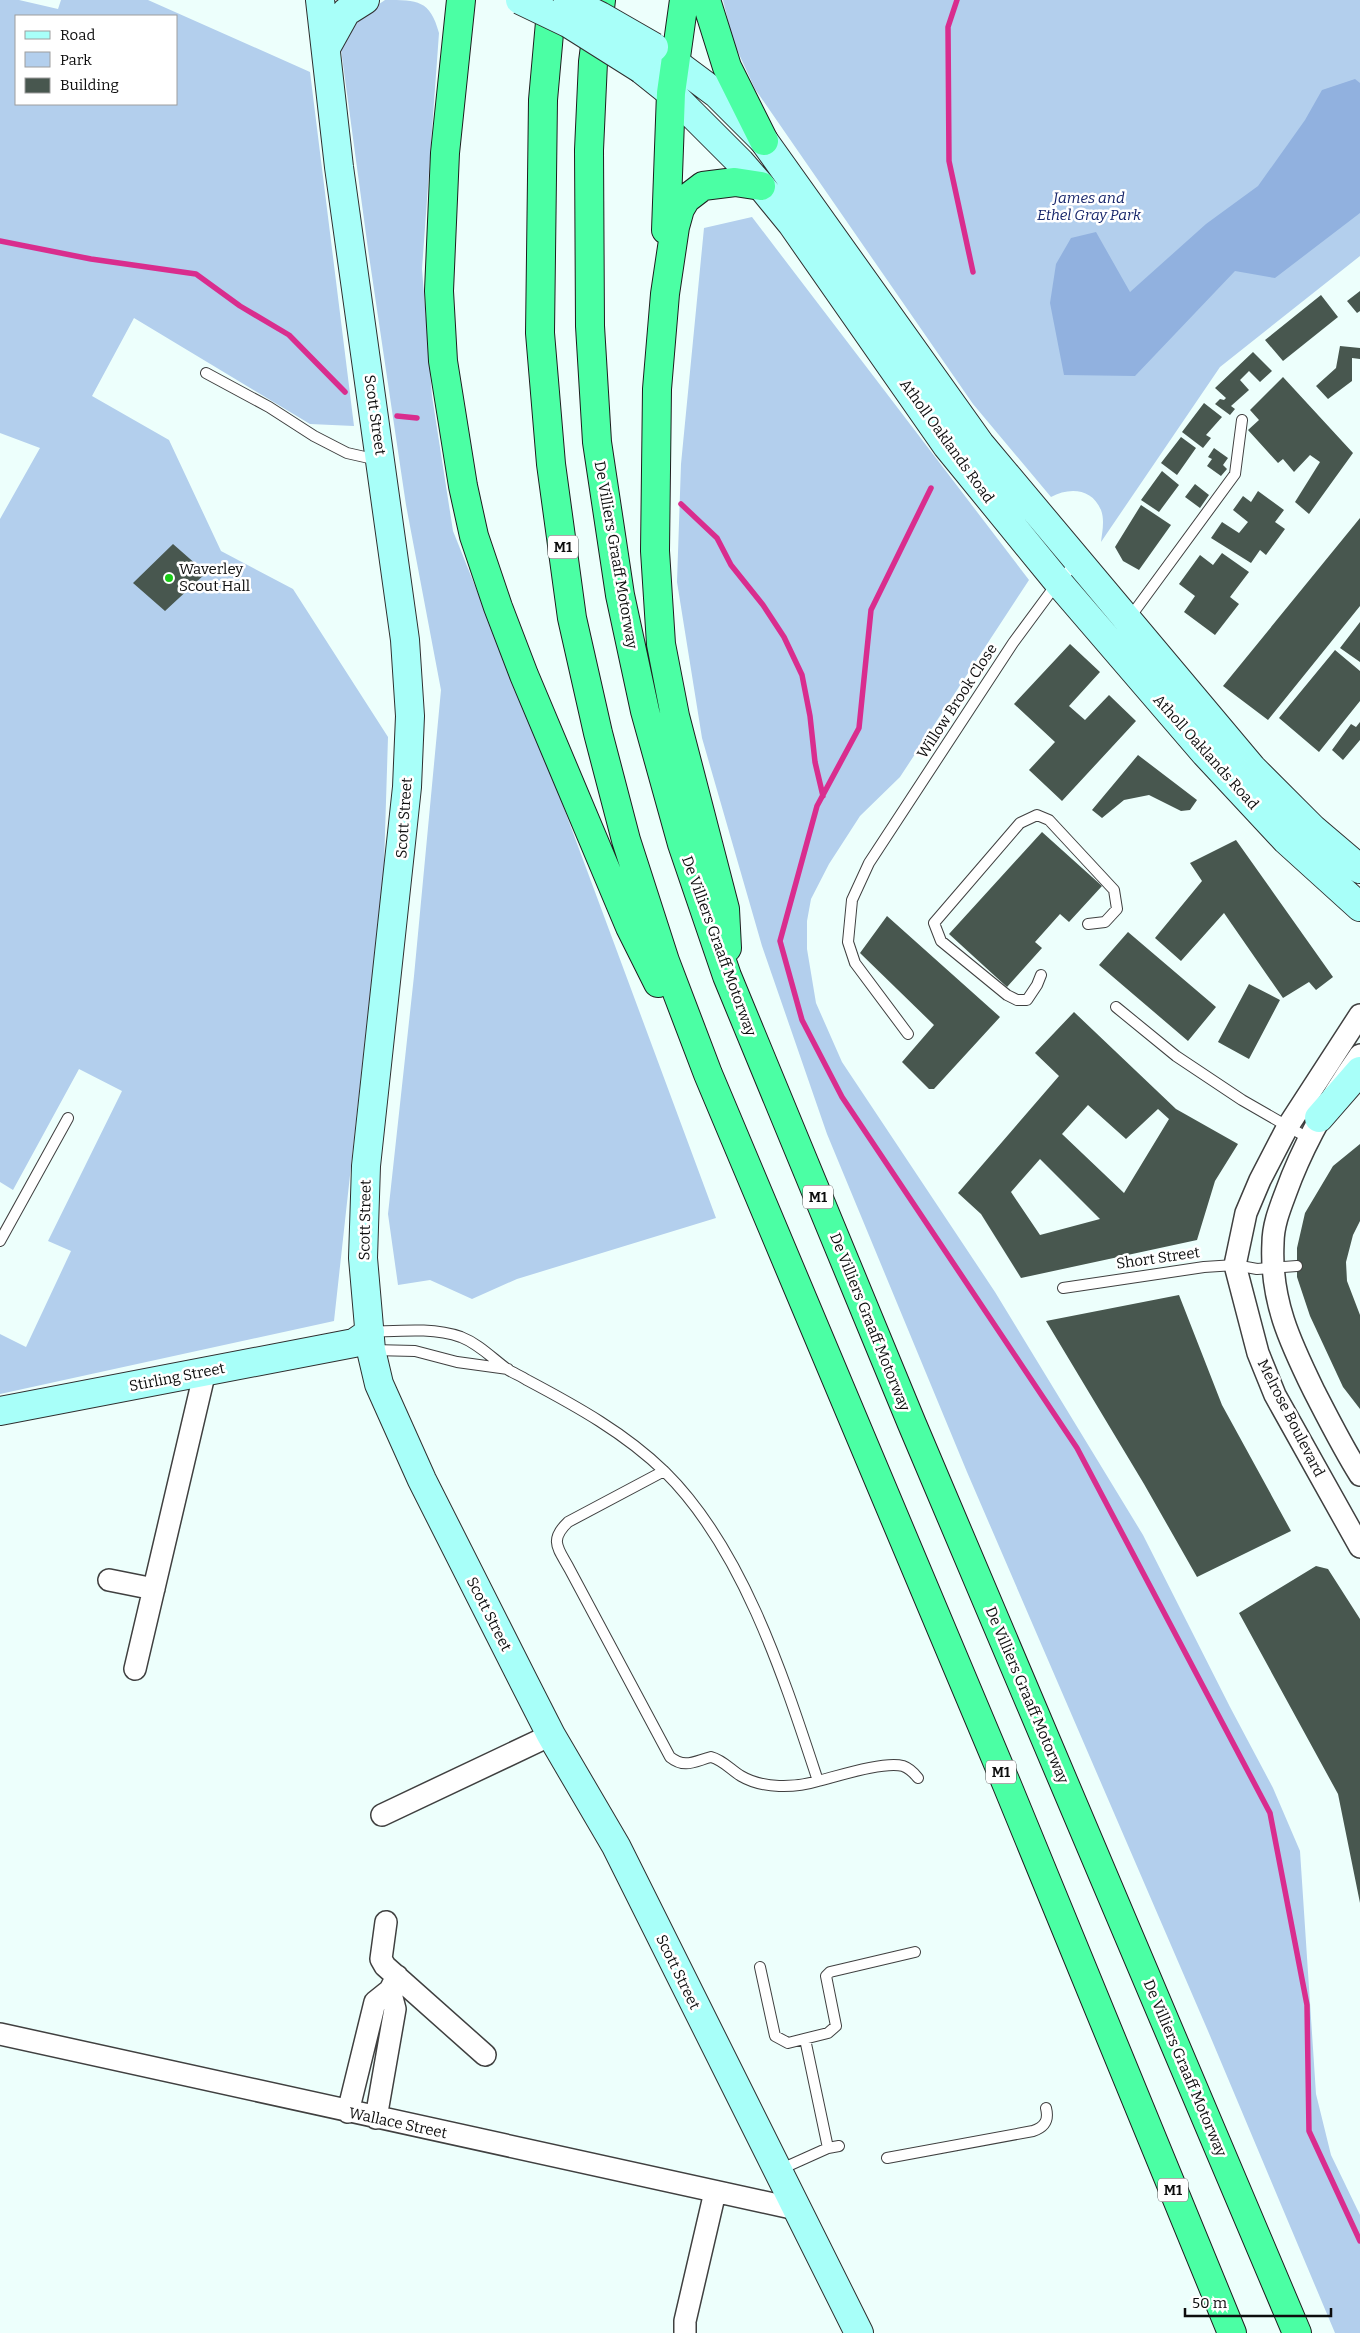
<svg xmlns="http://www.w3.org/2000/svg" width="1360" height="2333" viewBox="0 0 1360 2333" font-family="Bitter,serif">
<rect width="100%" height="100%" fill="#edfffc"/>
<path fill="#b3cfed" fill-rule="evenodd" d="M 0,0 L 19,0 L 58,9 L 61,0 L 148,0 L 310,72 L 354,426 L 310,424 L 134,318 L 92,396 L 169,440 L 221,551 L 293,589 L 388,737 L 384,866 L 334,1321 L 0,1394 L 0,1334 L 26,1347 L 71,1251 L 48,1241 L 122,1091 L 79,1069 L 13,1190 L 0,1182 L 0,519 L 40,448 L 0,433 ZM 16,16 L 176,16 L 176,104 L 16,104 Z
M 385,0 C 418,0 430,0 439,33 L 422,269 L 432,396 L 453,531 L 562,803 L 716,1218 L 517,1279 L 472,1299 L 430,1280 L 398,1285 L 388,1214 L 414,976 L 441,690 L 406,505 L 368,249 L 340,42 C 353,25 367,12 385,0 Z
M 723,0 L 1360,0 L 1360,256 L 1220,367 L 1101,542 C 1102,533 1105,520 1101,510 C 1092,488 1069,487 1051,497 L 973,404 L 755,89 L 733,41 Z
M 752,217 L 1029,580 L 900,777 L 860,816 L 829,864 L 811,899 L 807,921 L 807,949 L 816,1003 L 842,1062 L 995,1292 L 1143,1535 L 1230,1707 L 1273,1788 L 1300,1851 L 1316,2094 L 1331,2155 L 1360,2215 L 1360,2333 L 1335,2333 L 1208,2031 L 967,1472 L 827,1134 L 762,946 L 702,738 L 677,582 L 681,464 L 704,228 Z"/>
<path fill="#91b1df" d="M 1355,79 L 1360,83 L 1360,213 L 1275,278 L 1235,271 L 1135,376 L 1064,375 L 1050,303 L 1056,264 L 1071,238 L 1096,232 L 1130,292 L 1206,224 L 1258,186 L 1305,120 L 1322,90 Z"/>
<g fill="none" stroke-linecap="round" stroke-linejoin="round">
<path stroke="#d92d8e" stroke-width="5.5" d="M 957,0 L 948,27 L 949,161 L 973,272
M 0,241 L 91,259 L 196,274 L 240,306 L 289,335 L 345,392
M 397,416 L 417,418
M 931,488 L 871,610 L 859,728 L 817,806 L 780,941 L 802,1020 L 842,1097 L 1077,1448 L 1270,1813 L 1307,2005 L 1309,2131 L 1360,2241
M 681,504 L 717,538 L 731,565 L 763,605 L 784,637 L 802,675 L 810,716 L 815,762 L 823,796"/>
</g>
<path fill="#48574f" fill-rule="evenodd" d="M 1360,291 L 1360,311 L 1357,313 L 1347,301 Z
M 1321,295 L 1338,317 L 1283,361 L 1265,340 Z
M 1340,346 L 1360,348 L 1360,359 L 1352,358 L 1352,381 L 1328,399 L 1316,386 L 1336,368 Z
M 1253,352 L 1272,371 L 1260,382 L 1249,371 L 1240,380 L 1249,390 L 1231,406 L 1235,409 L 1230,415 L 1215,404 L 1220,399 L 1224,400 L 1226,398 L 1215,388 Z
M 1283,377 L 1353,453 L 1309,514 L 1295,502 L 1320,462 L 1310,455 L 1294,472 L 1283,459 L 1278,463 L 1248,430 L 1259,420 L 1250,410 Z
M 1204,403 L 1222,417 L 1206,435 L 1211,438 L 1203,448 L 1182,432 Z
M 1181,437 L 1196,448 L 1177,475 L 1161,463 Z
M 1214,448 L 1228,458 L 1223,465 L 1227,469 L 1221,476 L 1207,466 L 1212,459 L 1208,457 Z
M 1162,471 L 1179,485 L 1159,512 L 1141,500 Z
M 1195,484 L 1209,495 L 1200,508 L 1185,497 Z
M 1258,491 L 1284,510 L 1275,522 L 1285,529 L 1266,555 L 1260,550 L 1251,563 L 1211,538 L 1222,522 L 1239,533 L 1248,522 L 1233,510 L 1243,496 L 1251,502 Z
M 1141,505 L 1171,525 L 1139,570 L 1123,561 L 1115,547 Z
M 1360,518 L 1360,606 L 1268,720 L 1223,686 Z
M 173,544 L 206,573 L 165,611 L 133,583 Z
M 1222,553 L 1249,572 L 1230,597 L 1239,604 L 1215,635 L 1184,612 L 1195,596 L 1179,584 L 1200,555 L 1213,565 Z
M 1360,622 L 1360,662 L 1340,648 Z
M 1070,644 L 1100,672 L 1069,706 L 1085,720 L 1109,695 L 1136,721 L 1062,801 L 1029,770 L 1055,742 L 1014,704 Z
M 1335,650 L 1360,671 L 1360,701 L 1319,752 L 1279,718 Z
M 1360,722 L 1360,740 L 1343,760 L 1332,750 L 1351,724 L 1356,727 Z
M 1138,755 L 1197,800 L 1190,810 L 1181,811 L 1149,795 L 1124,800 L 1102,818 L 1092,810 Z
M 1042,832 L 1102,886 L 1069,922 L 1060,914 L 1035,942 L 1042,948 L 1007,987 L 949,934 Z
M 1236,840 L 1333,977 L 1316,990 L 1309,982 L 1283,998 L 1224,913 L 1181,961 L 1155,938 L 1202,881 L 1190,863 Z
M 887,916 L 1000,1017 L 934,1089 L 929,1089 L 902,1062 L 934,1025 L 860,953 Z
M 1128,932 L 1216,1007 L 1188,1041 L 1099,965 Z
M 1249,984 L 1280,1000 L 1249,1059 L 1218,1042 Z
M 1074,1012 L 1176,1109 L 1238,1144 L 1215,1181 L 1197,1240 L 1021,1278 L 981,1214 L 958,1193 L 1059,1076 L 1035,1053 ZM 1088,1105 L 1126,1139 L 1158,1109 L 1169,1119 L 1124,1193 L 1062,1134 ZM 1040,1159 L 1100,1219 L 1040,1235 L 1011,1192 Z
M 1360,1144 L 1360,1221 L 1353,1235 L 1346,1262 L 1347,1281 L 1360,1315 L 1360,1409 L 1343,1387 L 1310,1316 L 1297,1277 L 1297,1248 L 1305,1213 L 1333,1166 Z
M 1179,1295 L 1222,1405 L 1291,1531 L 1197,1577 L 1144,1484 L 1046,1321 Z
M 1316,1566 L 1328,1569 L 1360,1619 L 1360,1903 L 1338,1794 L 1239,1613 Z"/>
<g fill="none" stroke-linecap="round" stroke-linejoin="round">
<g stroke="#404040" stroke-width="12">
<path id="lane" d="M 206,373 L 269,407 L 314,436 L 347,453 L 378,460
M 1128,620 L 1235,474 L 1242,420
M 1041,975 L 1037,985 L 1027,1000 L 1017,1000 L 1007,995 L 941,941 L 934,923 L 1020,823 L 1037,815 L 1049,820 L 1114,890 L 1117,909 L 1105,922 L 1088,924
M 1116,1007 L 1176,1056 L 1242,1100 L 1308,1138
M 908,1034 L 855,963 L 848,942 L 852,900 L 869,863 L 1013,643 L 1058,582 L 1077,562
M 0,1241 L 68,1118
M 1063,1288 L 1204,1267 L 1235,1265 L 1257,1269 L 1297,1266
M 370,1332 C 399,1331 433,1327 461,1337 C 479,1344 492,1358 507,1369 C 513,1373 521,1376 527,1380 C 576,1406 625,1433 665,1472 C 743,1549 784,1678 818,1781 C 795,1788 763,1789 741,1776 C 731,1770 723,1760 711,1757 C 695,1761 685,1769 670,1757 L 570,1570 C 559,1549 548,1541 568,1522 L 664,1471
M 373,1350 L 415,1351 L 457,1362 L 508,1369
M 818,1781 C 838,1776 884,1761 903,1766 C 909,1768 914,1773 918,1778
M 760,1967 L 775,2036 L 788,2043 L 828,2033 L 836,2026 L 826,1976 L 830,1972 L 915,1952
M 805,2039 L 828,2148
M 887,2158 L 1033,2131 C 1045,2127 1049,2120 1046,2108
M 779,2170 L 828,2148 L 839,2146"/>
</g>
<g stroke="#404040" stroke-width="24">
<path id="street" d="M 1360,1015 L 1288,1126 L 1260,1180 L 1246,1213 L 1235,1265 L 1258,1353 L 1275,1395 L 1360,1547
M 1360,1055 C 1330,1098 1304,1142 1286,1192 C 1280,1208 1273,1225 1273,1243 C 1270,1300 1290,1342 1314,1391 C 1329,1420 1343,1448 1360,1475
M 109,1580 L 154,1589
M 135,1669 L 205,1371
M 382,1815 L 551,1735
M 386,1922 L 381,1959 L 385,1966 L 485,2055
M 0,2034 L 796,2209
M 348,2112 L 375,2002 L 390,1990 L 397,1976
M 376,2118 L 395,2009 L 390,1990
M 685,2333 L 685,2321 L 715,2192"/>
</g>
<g stroke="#2f2f2f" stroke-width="30">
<path id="secondary" d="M 320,0 L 339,167 L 405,640 L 410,716 L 407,787 L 366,1166 L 363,1258 L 371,1350 L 379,1384 L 422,1480 L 524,1682 L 551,1735 L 616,1846 L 859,2333
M 326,48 L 346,12 L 365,0
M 658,50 L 717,94 L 764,141 L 980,444 L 1252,768 L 1313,829 L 1360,869
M 641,69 L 671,93 L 740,162 L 761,186 L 792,224 L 947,446 L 1058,582 L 1205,753 L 1286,840 L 1360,907
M 1319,1118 L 1360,1071
M 0,1411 L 354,1343 L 370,1332"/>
</g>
<g stroke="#1e1e1e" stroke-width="30">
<path id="highway" d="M 461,0 L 445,153 L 439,291 L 443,361 L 463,486 L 474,536 L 498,607 L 524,675 L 630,927 L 658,983
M 552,0 L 543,100 L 540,333 L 551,464 L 572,618 L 598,733 L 626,840 L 665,961 L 708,1074 L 1007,1785 L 1232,2333
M 601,0 L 593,62 L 589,150 L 590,326 L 597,442 L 620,595 L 645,711 L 682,844 L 727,976 L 912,1424 L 1297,2333
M 706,0 L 727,67 L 764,141
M 666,230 L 671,93 L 684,0
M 727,948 L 725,909 L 675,716 L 661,644 L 655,551 L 657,389 L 665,294 L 675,227 L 680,209 L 686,199 L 703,186 L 735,182 L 761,186"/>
</g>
<use href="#lane" stroke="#fff" stroke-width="10"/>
<use href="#street" stroke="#fff" stroke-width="21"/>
<use href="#secondary" stroke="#a8fff9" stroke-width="28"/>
<use href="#highway" stroke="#4bffa4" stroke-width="28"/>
<g stroke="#2f2f2f" stroke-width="30" stroke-linecap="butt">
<path id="secondary-bridge" d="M 520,0 L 568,23 L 641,69
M 568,0 L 600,16 L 654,47"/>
</g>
<use href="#secondary-bridge" stroke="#a8fff9" stroke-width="28"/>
</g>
<circle fill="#1aca18" stroke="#fff" stroke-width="2" cx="169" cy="578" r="5"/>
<g text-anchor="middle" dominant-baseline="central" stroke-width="5" stroke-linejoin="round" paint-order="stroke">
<g fill="#fff" stroke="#565656" stroke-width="1">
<rect x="548" y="535.5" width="30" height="23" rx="4"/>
<rect x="803" y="1185.5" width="30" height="23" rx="4"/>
<rect x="986" y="1760.5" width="30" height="23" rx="4"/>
<rect x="1158" y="2178.5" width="30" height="23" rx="4"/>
</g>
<g font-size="14" font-weight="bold" fill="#0d0d0d">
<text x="563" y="547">M1</text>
<text x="818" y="1197">M1</text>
<text x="1001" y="1772">M1</text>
<text x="1173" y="2190">M1</text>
</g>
<g font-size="15" font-style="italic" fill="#17266b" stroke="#fff">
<text x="1089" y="198">James and<tspan x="1089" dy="17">Ethel Gray Park</tspan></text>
</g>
<g font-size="15" fill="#0d0d0d" stroke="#fff">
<text transform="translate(375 415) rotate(82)">Scott Street</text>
<text transform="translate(947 441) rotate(54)">Atholl Oaklands Road</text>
<text transform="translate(616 555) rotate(80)">De Villiers Graaff Motorway</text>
<text transform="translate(957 701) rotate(-57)">Willow Brook Close</text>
<text transform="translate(1206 752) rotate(48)">Atholl Oaklands Road</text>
<text transform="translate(404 818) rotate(-86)">Scott Street</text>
<text transform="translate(719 946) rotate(70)">De Villiers Graaff Motorway</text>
<text transform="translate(365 1220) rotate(-89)">Scott Street</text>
<text transform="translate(1158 1258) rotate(-8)">Short Street</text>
<text transform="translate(870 1322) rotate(68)">De Villiers Graaff Motorway</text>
<text transform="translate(177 1377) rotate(-11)">Stirling Street</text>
<text transform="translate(1291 1418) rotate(63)">Melrose Boulevard</text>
<text transform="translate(489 1614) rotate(63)">Scott Street</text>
<text transform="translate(1027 1695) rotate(67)">De Villiers Graaff Motorway</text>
<text transform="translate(678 1972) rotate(64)">Scott Street</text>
<text transform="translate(1185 2068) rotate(67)">De Villiers Graaff Motorway</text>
<text transform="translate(398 2123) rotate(12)">Wallace Street</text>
</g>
<g font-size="15" fill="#0d0d0d" stroke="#fff" text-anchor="start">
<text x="179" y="569">Waverley<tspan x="179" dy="17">Scout Hall</tspan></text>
</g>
</g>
<rect x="15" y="15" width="162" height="90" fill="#ffffff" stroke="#9e9e9e"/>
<rect x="25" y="31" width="25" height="8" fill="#a8fff9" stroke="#9e9e9e"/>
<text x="60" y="40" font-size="15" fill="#0d0d0d">Road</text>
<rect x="25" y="52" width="25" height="15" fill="#b3cfed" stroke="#9e9e9e"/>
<text x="60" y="65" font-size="15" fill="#0d0d0d">Park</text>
<rect x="25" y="78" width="25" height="15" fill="#48574f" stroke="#9e9e9e"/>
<text x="60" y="90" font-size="15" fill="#0d0d0d">Building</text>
<path d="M1185 2308v8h146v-8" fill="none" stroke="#0d0d0d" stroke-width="2.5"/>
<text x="1192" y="2308" font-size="15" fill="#0d0d0d" stroke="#ffffff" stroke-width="4" paint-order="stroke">50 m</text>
</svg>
